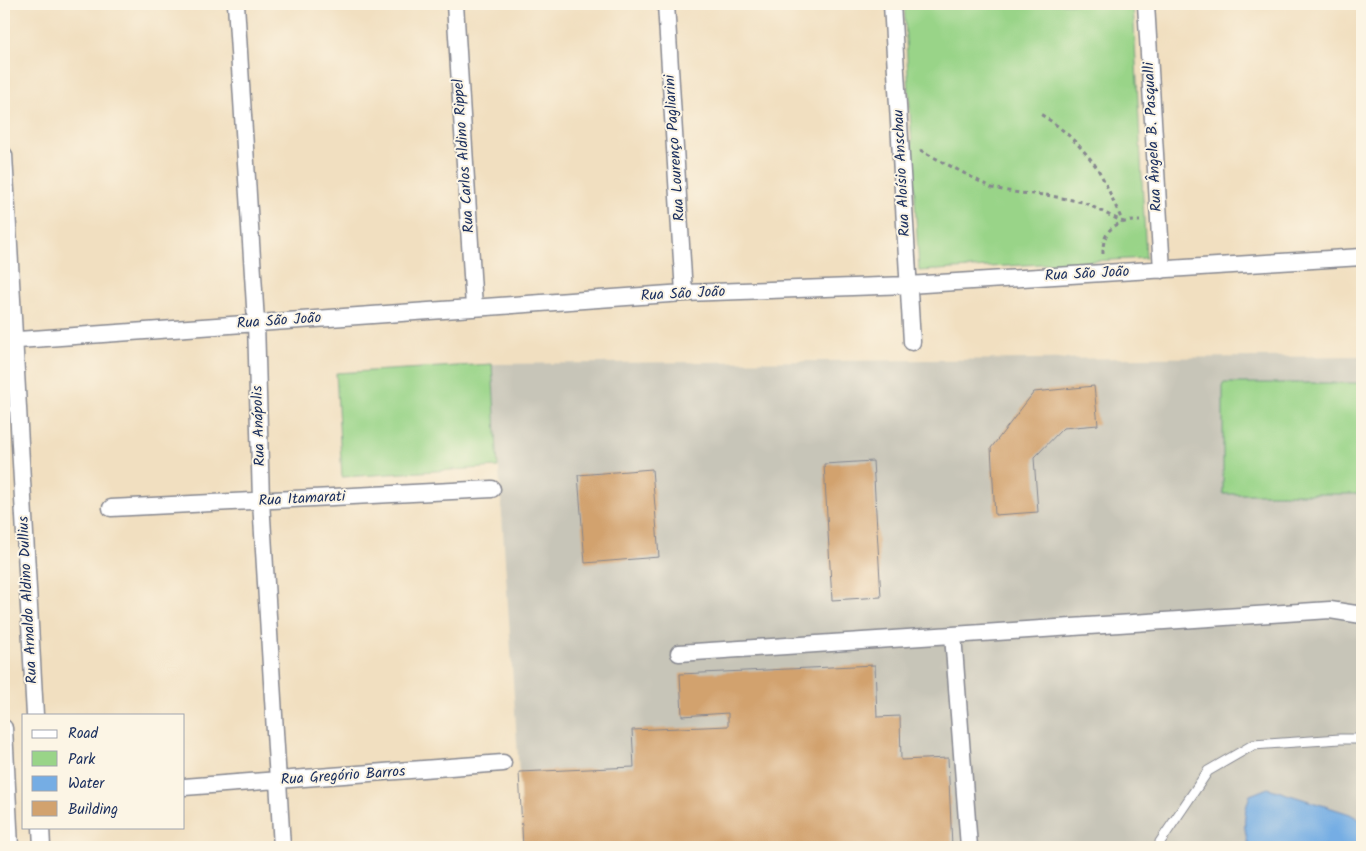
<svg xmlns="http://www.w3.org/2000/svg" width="1366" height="851" viewBox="0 0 1366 851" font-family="Kalam,sans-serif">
<rect width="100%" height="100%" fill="#fcf5e5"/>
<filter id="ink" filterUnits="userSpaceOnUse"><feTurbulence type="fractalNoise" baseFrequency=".02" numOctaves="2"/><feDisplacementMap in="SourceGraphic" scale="10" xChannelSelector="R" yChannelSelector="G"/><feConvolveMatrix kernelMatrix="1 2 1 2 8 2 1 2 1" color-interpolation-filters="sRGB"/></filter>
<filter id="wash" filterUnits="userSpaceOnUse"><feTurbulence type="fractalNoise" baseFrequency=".0096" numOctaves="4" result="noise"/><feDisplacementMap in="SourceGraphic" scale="20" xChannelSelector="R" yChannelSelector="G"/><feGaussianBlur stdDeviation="1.12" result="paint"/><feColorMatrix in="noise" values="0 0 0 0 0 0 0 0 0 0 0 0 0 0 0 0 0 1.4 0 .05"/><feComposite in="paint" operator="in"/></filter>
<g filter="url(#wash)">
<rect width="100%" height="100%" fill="#f1dfc0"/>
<path fill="#c7c5b8" d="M 1362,356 L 1362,847 L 523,847 L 519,772 L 492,364 Z"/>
<path fill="#99d488" stroke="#5a8273" d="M 904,4 L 1133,4 L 1146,258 L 919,271 Z
M 492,364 L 498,467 L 342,477 L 336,373 Z
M 1223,383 L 1362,383 L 1362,494 L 1223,494 Z"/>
<path fill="#75ade4" stroke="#486ea1" d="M 1268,788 L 1350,814 L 1362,821 L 1362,847 L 1249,847 C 1243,827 1243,815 1250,795 Z"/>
<g id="blocks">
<path fill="#d2a26e" d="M 1094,386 L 1098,425 L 1063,428 L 1034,458 L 1038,512 L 995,515 L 991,448 L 1034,392 Z
M 873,461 L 881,597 L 832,600 L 824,464 Z
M 652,469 L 659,557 L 585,563 L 578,475 Z
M 875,665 L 877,717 L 900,716 L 901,760 L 948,758 L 952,847 L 523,847 L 519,772 L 634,767 L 632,730 L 728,726 L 728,713 L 682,716 L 680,674 Z"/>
</g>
</g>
<g filter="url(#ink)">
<use href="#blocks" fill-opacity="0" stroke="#86878f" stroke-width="1"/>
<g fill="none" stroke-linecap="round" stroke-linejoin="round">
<g stroke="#86878f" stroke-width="11">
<path id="service" d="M 1160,847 L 1160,842 L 1208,771 L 1253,745 L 1340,739 L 1362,739"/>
</g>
<g stroke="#86878f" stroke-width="19">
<path id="minor" d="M 236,4 L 256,322 L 261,501 L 282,847
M 455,4 L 474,307
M 666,4 L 684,293
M 892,4 L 912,342
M 1146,4 L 1162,270
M 4,155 L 35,715
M 4,341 L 684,293 L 908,285 L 1362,257
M 111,508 L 492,489
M 953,635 L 969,847
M 679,653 L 1330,610 L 1362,615
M 4,728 L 10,847
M 184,787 L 503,763
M 41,827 L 42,847"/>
</g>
<path stroke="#86878f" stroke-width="3" stroke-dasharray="4 4" stroke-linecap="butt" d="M 920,150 L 992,188 L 1019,193 L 1046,195 L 1083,202 L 1123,222 C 1114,204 1106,181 1095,165 C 1081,146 1061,126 1040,114
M 1103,254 C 1102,229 1116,220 1140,221"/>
<use href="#service" stroke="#fff" stroke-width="9"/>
<use href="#minor" stroke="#fff" stroke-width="16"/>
</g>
</g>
<g text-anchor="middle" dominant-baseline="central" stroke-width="4" stroke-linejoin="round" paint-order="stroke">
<g font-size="15" fill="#1b2f5e" stroke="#fcf5e5">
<text transform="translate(1153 137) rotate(-93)">Rua Ângela B. Pasqualli</text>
<text transform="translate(675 148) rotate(-94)">Rua Lourenço Pagliarini</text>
<text transform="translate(464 156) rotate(-94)">Rua Carlos Aldino Rippel</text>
<text transform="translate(902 173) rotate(-93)">Rua Aloísio Anschau</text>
<text transform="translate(1087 274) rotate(-3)">Rua São João</text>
<text transform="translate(683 294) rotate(-3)">Rua São João</text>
<text transform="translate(279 321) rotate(-4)">Rua São João</text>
<text transform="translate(259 426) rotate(-92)">Rua Anápolis</text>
<text transform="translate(302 499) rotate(-3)">Rua Itamarati</text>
<text transform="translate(28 600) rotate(-93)">Rua Arnaldo Aldino Dullius</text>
<text transform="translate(343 776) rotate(-4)">Rua Gregório Barros</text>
</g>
</g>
<rect width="1366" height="851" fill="none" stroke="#fcf5e5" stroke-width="20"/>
<rect x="22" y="714" width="162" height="115" fill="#fcf5e5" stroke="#a2a6af"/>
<rect x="32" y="730" width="25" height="8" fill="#ffffff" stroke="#a2a6af"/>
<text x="68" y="738" font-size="15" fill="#1b2f5e">Road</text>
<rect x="32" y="751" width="25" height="15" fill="#99d488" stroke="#a2a6af"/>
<text x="68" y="764" font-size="15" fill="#1b2f5e">Park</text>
<rect x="32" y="776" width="25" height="15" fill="#75ade4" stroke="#a2a6af"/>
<text x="68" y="788" font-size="15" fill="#1b2f5e">Water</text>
<rect x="32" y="801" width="25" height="15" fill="#d2a26e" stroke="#a2a6af"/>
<text x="68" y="814" font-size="15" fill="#1b2f5e">Building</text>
</svg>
